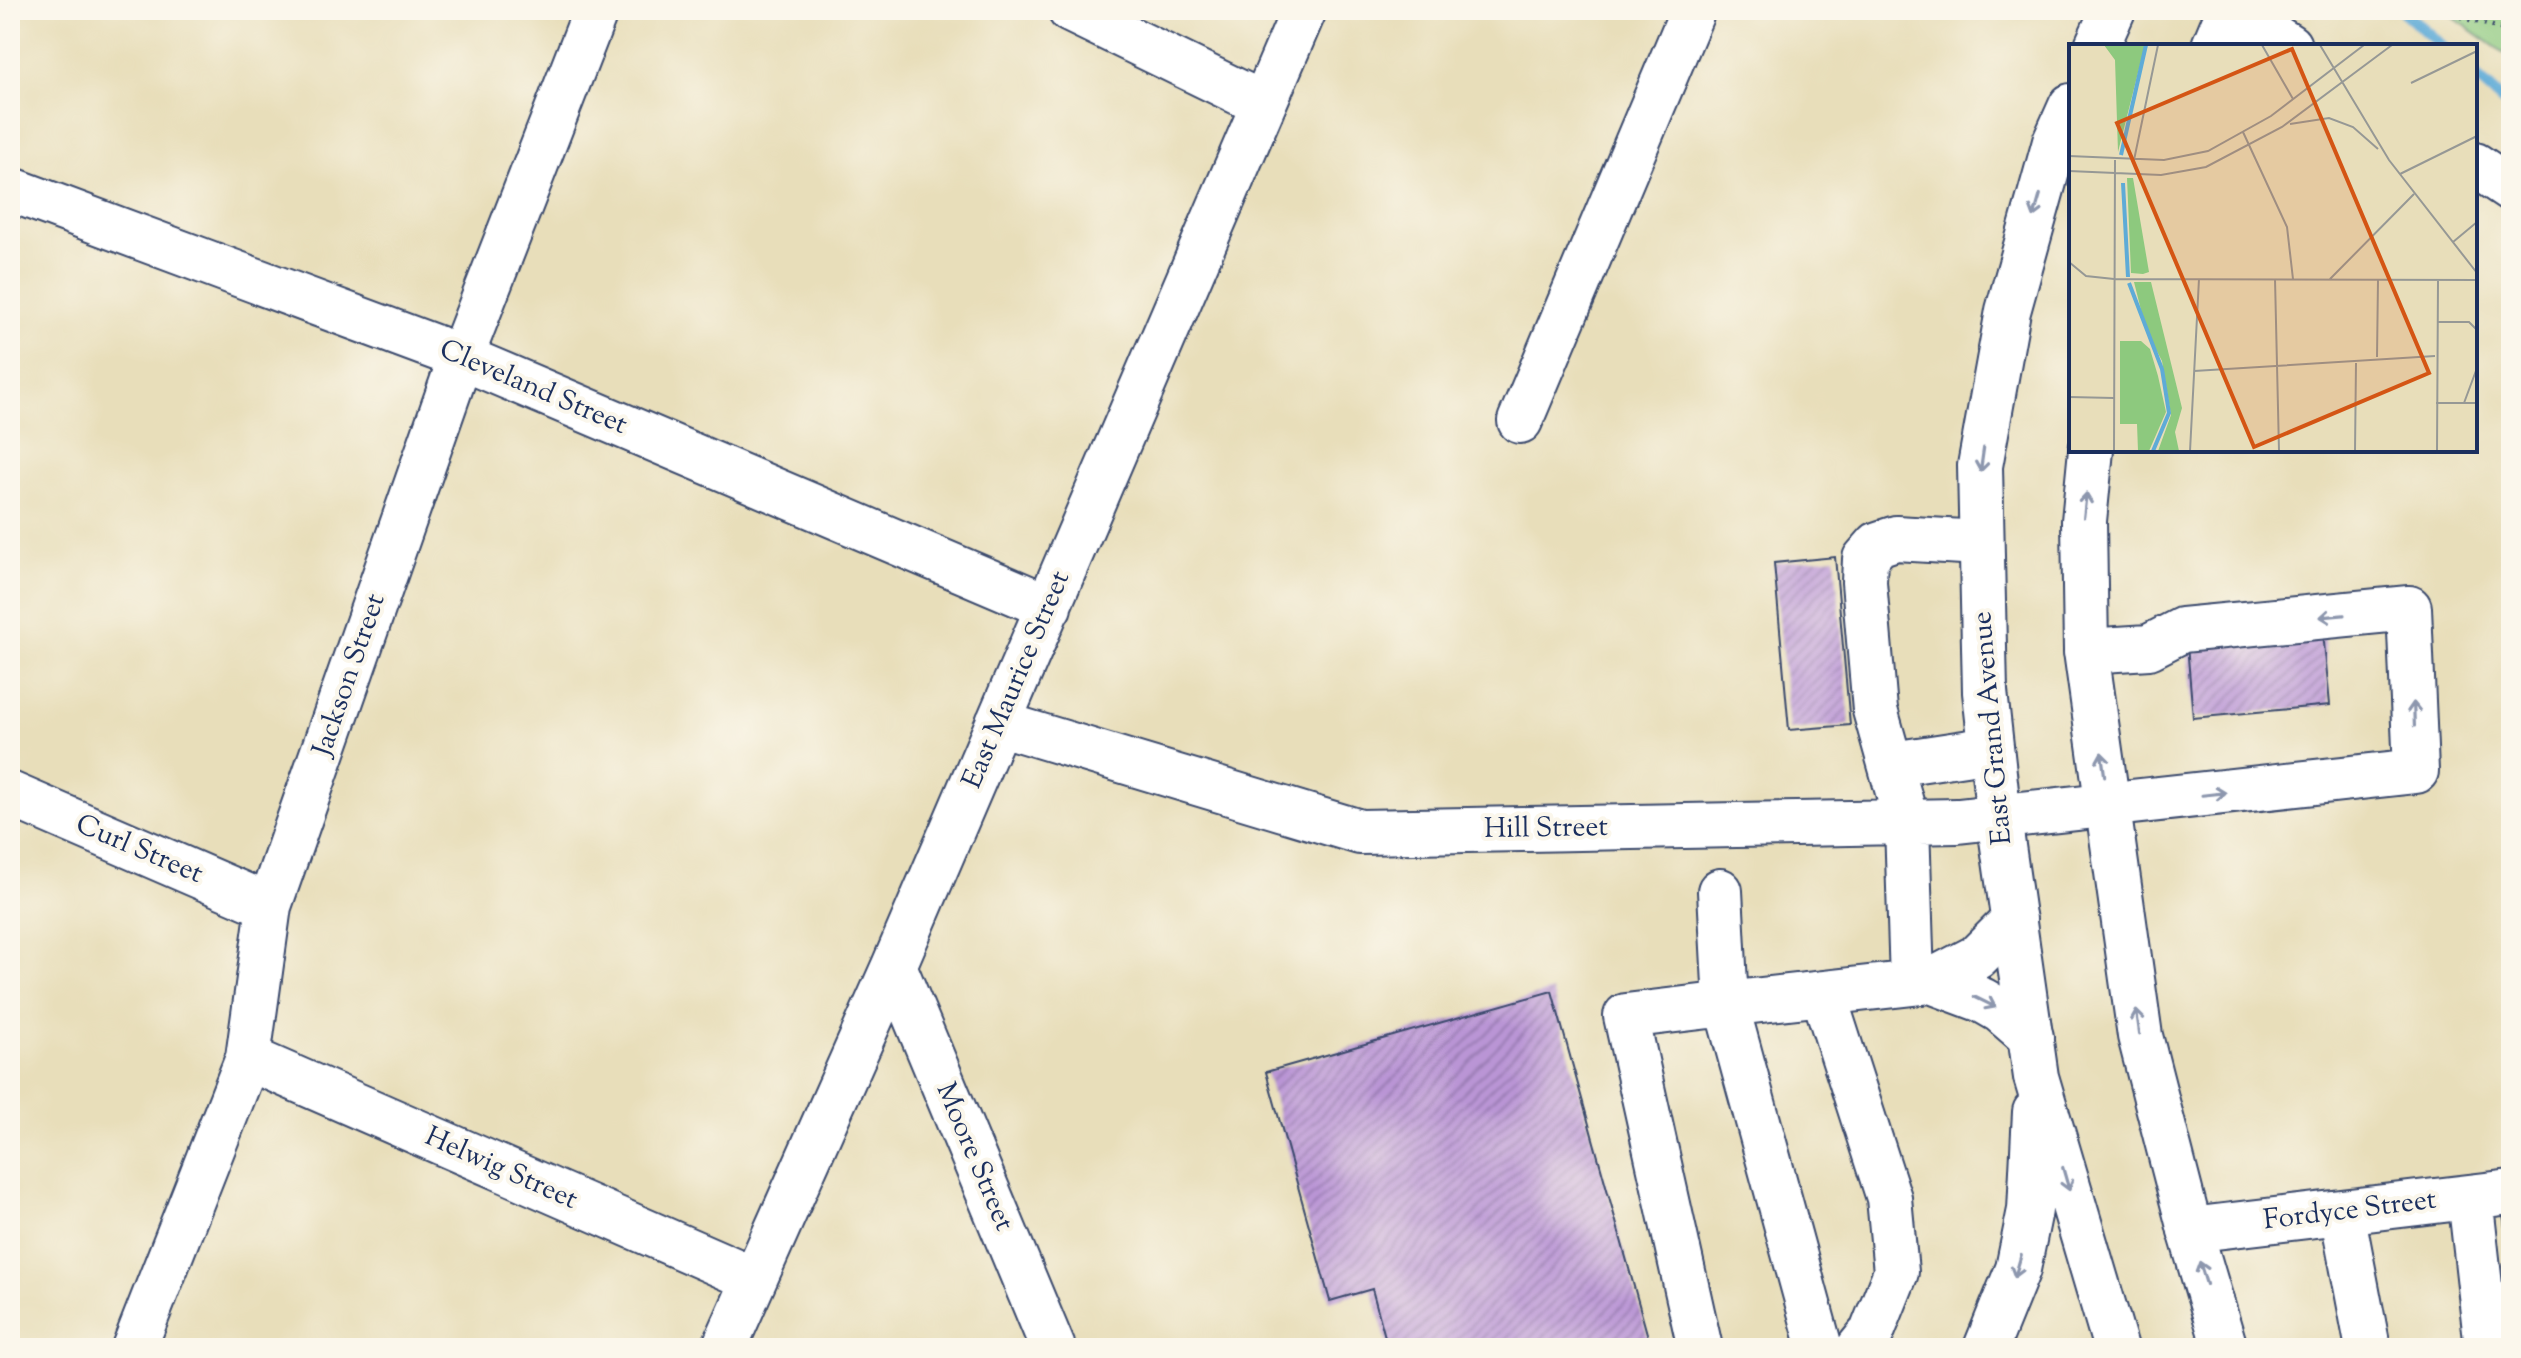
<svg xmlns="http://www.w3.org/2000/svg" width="2521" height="1358" viewBox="0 0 2521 1358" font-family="'Sorts Mill Goudy',serif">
<defs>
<pattern id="building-hatch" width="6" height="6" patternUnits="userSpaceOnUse" patternTransform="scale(2)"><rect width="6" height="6" fill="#ba95d5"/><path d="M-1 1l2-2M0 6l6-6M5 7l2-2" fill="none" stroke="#967ab0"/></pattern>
</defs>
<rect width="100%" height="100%" fill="#fbf7ec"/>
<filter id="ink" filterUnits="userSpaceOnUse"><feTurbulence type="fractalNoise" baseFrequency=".0125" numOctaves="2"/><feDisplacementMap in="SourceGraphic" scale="16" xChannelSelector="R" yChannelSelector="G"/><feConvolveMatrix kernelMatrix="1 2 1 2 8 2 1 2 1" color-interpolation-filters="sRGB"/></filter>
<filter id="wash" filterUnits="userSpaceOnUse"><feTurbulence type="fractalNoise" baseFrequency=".006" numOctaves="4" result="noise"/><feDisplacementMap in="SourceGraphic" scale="32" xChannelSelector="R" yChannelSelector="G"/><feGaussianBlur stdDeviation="1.8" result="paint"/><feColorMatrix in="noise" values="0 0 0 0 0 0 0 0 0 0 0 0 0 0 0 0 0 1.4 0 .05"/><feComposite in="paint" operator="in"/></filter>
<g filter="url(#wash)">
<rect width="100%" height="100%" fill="#e8deba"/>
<path fill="#8dc97e" stroke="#547c6e" stroke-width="2" d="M 2443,10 L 2511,10 L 2511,59 L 2508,56 Z"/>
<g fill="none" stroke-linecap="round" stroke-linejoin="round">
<path stroke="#5eabd7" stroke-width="12" d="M 2402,10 L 2442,46
M 2475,76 L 2511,108"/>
</g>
<g id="blocks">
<path fill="url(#building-hatch)" d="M 1835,557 L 1850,725 L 1789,730 L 1774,563 Z
M 2323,632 L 2330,705 L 2193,718 L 2187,645 Z
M 1552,991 L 1651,1348 L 1388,1348 L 1372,1289 L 1330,1301 L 1266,1072 Z
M 2511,1212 L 2511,1257 L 2509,1257 L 2503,1213 Z"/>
</g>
</g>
<g filter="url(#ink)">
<use href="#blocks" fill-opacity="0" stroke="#3a496c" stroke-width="2"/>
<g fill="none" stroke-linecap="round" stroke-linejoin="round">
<g stroke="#3a496c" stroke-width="48">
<path id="minor" d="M 1070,10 L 1263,104
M 2233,10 L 2289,46
M 2475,165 L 2511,189
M 10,189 L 461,357 L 1049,607
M 1520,421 L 1693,10
M 998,723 L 1360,832 L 1958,821 L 2416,771 L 2409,608 L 2182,630 L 2149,647 L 2086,651
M 1892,764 L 1991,749
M 10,794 L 269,906
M 894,966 L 1053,1348
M 1931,981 L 1982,1000 L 2001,1011 L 2031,1037
M 1912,982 L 1907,824 L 1875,710 L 1864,582 L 1865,559 L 1878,544 L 1896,538 L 1980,543
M 1823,993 L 1889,1198 L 1896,1272 L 1872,1332 L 1859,1348
M 248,1058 L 754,1279
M 2470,1197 L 2487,1348
M 2342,1212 L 2368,1348
M 2190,1230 L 2511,1192
M 134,1348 L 248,1058 L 269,906 L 461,357 L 596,10
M 724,1348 L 894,966 L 1304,10
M 1700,1348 L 1626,1016 L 1726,1004 L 1720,891
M 1820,1348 L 1726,1004 L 1931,981 L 1977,957 L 2014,920"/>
</g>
<g stroke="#3a496c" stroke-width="48">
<path id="major" d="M 2097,46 L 2113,10
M 2214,46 L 2229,10
M 2071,106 L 2055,142 L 2008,311 L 1980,466 L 1985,692 L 1999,818 L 2036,1077 L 2116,1348
M 2091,450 L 2084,521 L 2086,651 L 2140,1036 L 2190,1230 L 2225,1348
M 1986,1348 L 2018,1269 L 2030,1210 L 2035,1112"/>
</g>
<path stroke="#3a496c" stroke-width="5" stroke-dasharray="2 6" stroke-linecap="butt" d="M 2438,10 L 2511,32"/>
<use href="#minor" stroke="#fff" stroke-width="44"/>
<use href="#major" stroke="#fff" stroke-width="44"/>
</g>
<defs><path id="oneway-shaft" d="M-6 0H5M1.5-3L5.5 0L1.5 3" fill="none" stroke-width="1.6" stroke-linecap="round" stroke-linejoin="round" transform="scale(2)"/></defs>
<g stroke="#8d97ae">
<use href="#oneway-shaft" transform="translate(2037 206) rotate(106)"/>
<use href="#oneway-shaft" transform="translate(1982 460) rotate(98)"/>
<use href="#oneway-shaft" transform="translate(2085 505) rotate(-84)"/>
<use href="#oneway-shaft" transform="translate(2332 616) rotate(175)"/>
<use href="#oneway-shaft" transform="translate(2414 714) rotate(-92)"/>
<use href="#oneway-shaft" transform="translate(2103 764) rotate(-98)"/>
<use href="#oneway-shaft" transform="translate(2214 794) rotate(-6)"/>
<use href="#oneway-shaft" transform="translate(1985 1002) rotate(26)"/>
<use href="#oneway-shaft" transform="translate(2138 1022) rotate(-98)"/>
<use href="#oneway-shaft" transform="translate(2066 1179) rotate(74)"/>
<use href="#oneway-shaft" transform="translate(2018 1266) rotate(106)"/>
<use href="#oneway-shaft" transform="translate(2203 1273) rotate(-107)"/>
</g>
</g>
<g text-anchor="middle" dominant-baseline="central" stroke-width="8" stroke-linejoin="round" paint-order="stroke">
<g font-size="28" fill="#1b2f5e" stroke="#fbf7ec">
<text transform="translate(533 388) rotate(23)">Cleveland Street</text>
<text transform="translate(350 675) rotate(-71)">Jackson Street</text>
<text transform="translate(1017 680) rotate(-67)">East Maurice Street</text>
<text transform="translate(1993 728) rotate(-95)">East Grand Avenue</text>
<text transform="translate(1546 829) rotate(-1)">Hill Street</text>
<text transform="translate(139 850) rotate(23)">Curl Street</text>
<text transform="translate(974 1157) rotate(67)">Moore Street</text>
<text transform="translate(501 1169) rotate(24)">Helwig Street</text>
<text transform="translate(2350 1211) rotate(-7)">Fordyce Street</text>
</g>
</g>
<g transform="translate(2069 44)">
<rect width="408" height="408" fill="#e8deba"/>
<path d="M 35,1 L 76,1 L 49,108 L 46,16 ZM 58,134 L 64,134 L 80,228 L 74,230 L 62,229 ZM 65,238 L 82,238 L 113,364 L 106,388 L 110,407 L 89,407 L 102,371 L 93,317 L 77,286 ZM 51,297 L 72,297 L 81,305 L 89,332 L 97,368 L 80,407 L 69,407 L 68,380 L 51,380 Z" fill="#8dc97e"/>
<path fill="none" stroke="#5eabd7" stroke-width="4" d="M 52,111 L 77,1M 54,139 L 59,233M 60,239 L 93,325 L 100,369 L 84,407"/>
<path fill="none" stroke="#969895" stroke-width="2" d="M 193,1 L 224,55M 251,1 L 320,116 L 408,229M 342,39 L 408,7M 221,80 L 260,74 L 284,83 L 309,105M 174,88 L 218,183 L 224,235M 0,112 L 95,116 L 139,107 L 202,72 L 295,1M 65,116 L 89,1M 0,127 L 92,131 L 137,123 L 213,83 L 323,1M 331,130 L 408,92M 384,198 L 408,178M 0,218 L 17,232 L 45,235 L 408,236M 206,235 L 210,407M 261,235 L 345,150M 368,278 L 400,278 L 408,286M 308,313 L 309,236M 125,327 L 366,312M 0,353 L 45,354M 367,359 L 408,359M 395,359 L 408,324M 45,407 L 46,116M 121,407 L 130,235M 286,407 L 287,319M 368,407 L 369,237"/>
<path fill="#d45514" fill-opacity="0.15" stroke="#d45514" stroke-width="4" d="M 223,5 L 360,329 L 185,403 L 48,79 Z"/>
<rect width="408" height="408" fill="none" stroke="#1b2f5e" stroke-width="4"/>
</g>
<rect width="2521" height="1358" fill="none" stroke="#fbf7ec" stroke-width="40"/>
</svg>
